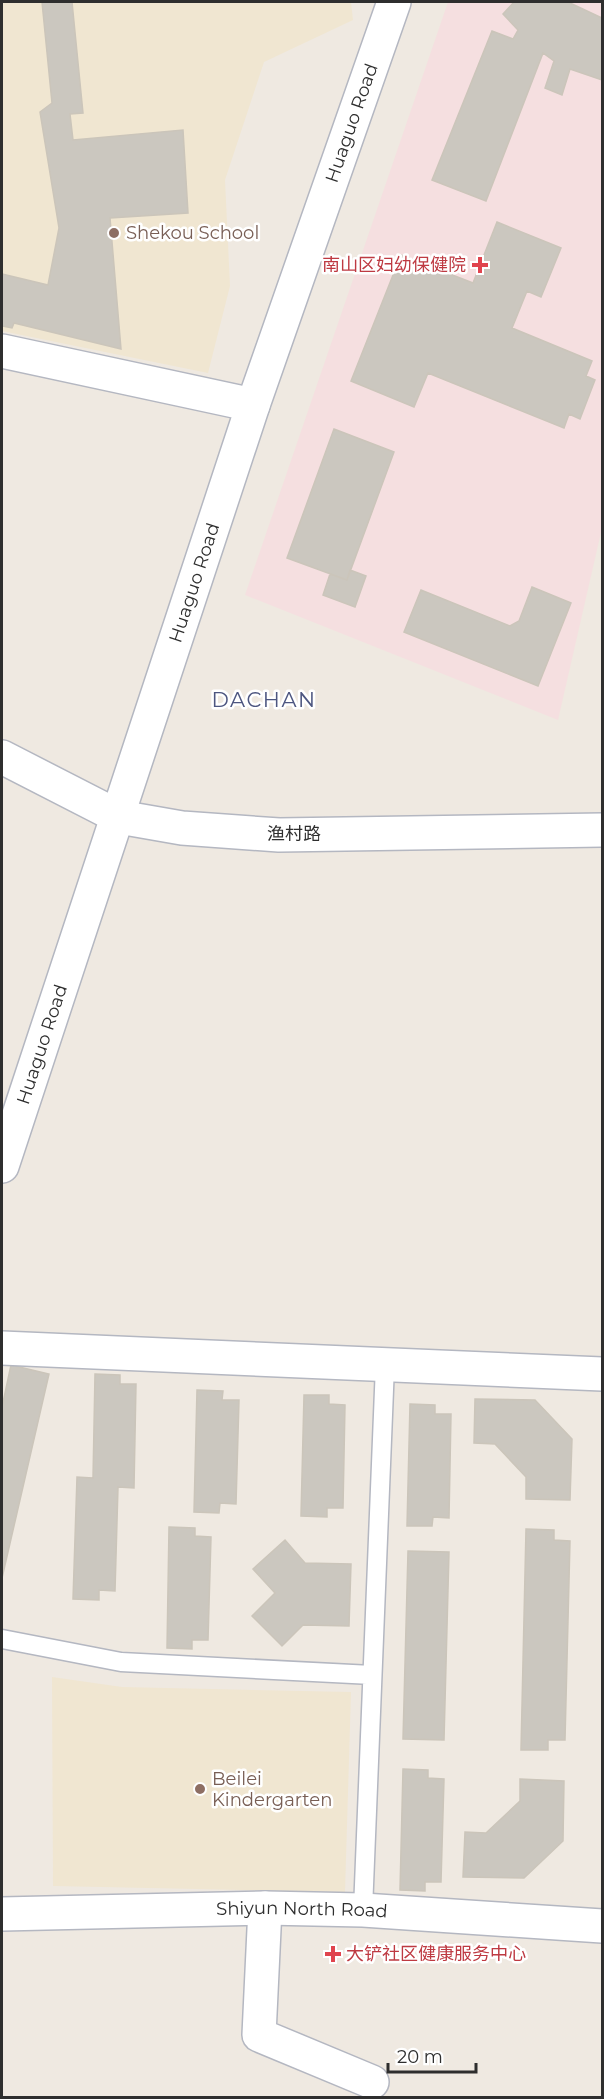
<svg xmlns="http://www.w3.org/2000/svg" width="604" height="2099" viewBox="0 0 604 2099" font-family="Montserrat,'Noto Sans SC',sans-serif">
<rect width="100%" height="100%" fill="#efe9e1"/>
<path fill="#f0e6d1" d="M 2,2 L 351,2 L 353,20 L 264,62 L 225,180 L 230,286 L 208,373 L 2,331 Z
M 52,1677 L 122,1687 L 351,1692 L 345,1892 L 53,1886 Z"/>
<path fill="#f5dfe0" d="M 448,2 L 602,2 L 602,528 L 558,720 L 245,595 Z"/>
<path fill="#cbc7bf" stroke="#cbc5ba" stroke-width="1.5" d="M 42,2 L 72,2 L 83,113 L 70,114 L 73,140 L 183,130 L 188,213 L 110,218 L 121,349 L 14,323 L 12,328 L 2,326 L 2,274 L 48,285 L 59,228 L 40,112 L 52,103 Z
M 514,2 L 568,2 L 602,18 L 602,80 L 570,69 L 562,95 L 545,88 L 554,61 L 543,53 L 486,201 L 432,180 L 492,31 L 513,39 L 518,30 L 503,14 Z
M 497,222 L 561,248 L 541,297 L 527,291 L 512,328 L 592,361 L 586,376 L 595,380 L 580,419 L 569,414 L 564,428 L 428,373 L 414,407 L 351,381 L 401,255 L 473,283 Z
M 334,429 L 394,452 L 347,580 L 287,558 Z
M 350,570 L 366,576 L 355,607 L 323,595 L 330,574 L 347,580 Z
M 532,587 L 571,603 L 538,686 L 404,632 L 421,590 L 510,626 L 519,621 Z
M 11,1365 L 49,1374 L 2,1578 L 2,1407 Z
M 95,1374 L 120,1375 L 120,1384 L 136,1384 L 134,1488 L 118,1487 L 115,1591 L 99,1590 L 99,1600 L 73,1599 L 77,1477 L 93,1478 Z
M 197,1390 L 223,1391 L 222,1400 L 239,1400 L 236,1504 L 220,1503 L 219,1513 L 194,1512 Z
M 304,1395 L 329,1395 L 329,1404 L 345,1405 L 343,1508 L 327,1508 L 327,1517 L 301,1516 Z
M 475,1399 L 535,1400 L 572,1439 L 570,1500 L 526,1499 L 526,1477 L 495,1444 L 474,1443 Z
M 410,1404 L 435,1405 L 435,1414 L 451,1414 L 449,1518 L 433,1517 L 432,1526 L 407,1526 Z
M 169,1527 L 195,1528 L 195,1536 L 211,1537 L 208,1640 L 192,1640 L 192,1649 L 167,1648 Z
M 526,1529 L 554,1530 L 554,1540 L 570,1541 L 565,1740 L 548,1740 L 548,1750 L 521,1750 Z
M 285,1540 L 305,1563 L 351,1564 L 349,1626 L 303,1625 L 282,1646 L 252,1616 L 275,1593 L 253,1569 Z
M 408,1551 L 449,1552 L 444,1740 L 403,1739 Z
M 403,1769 L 428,1770 L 428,1778 L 444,1779 L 441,1882 L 425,1882 L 425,1891 L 400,1890 Z
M 520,1779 L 564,1781 L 563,1841 L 524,1878 L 463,1877 L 465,1832 L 486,1833 L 520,1801 Z"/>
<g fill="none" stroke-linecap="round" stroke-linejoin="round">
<g stroke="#b4b7c1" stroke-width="21">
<path id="lane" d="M 2,1639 L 121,1662 L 372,1675
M 363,1910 L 385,1365"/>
</g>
<g stroke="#b4b7c1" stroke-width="36">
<g id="street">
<path d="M 2,351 L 253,405"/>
<path d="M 2,757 L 119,817 L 182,828 L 279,835 L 602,830"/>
<path d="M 2,1348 L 602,1374"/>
<path d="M 265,1908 L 259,2035 L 372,2082"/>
<path id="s1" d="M 2,1914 L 265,1908 L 363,1910 L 602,1926"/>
</g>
</g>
<g stroke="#b4b7c1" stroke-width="36">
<g id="secondary">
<path id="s2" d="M 2,1166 L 253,405 L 394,2"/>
</g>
</g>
<use href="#lane" stroke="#fff" stroke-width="18"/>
<use href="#street" stroke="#fff" stroke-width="33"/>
<use href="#secondary" stroke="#fff" stroke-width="33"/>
</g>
<g fill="#8d6e63" stroke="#fff" stroke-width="2">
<circle cx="114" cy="233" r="6"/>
<circle cx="200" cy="1789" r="6"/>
</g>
<g fill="#e0444e" stroke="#fff" stroke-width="2">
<path d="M477 256h6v6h6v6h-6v6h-6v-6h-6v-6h6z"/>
<path d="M330 1945h6v6h6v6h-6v6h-6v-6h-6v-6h6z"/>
</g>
<g text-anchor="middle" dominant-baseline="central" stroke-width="5" stroke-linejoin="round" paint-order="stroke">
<g font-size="18" fill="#2e2e2e" stroke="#fff">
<text stroke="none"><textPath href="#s2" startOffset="1100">Huaguo Road</textPath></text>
<text stroke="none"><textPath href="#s2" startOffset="614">Huaguo Road</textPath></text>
<text x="294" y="834">渔村路</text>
<text stroke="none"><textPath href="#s2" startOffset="128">Huaguo Road</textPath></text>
<text stroke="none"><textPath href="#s1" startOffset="300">Shiyun North Road</textPath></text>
</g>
<g font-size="18" fill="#785e54" stroke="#fff" text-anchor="start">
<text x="126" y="233">Shekou School</text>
<text x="212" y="1779">Beilei<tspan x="212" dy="21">Kindergarten</tspan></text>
</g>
<g font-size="18" fill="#be3a42" stroke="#fff" text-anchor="end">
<text x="466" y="265">南山区妇幼保健院</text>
<text x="346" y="1954" text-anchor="start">大铲社区健康服务中心</text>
</g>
<g font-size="21" letter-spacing="1.5" fill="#4d5680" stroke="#fff">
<text x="264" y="699">DACHAN</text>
</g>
</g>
<rect width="604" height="2099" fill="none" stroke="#2e2e2e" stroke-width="6"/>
<path d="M388 2063v9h88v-9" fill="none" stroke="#2e2e2e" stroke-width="3"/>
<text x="397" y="2063" font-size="18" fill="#2e2e2e" stroke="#ffffff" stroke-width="4.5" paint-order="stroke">20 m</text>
</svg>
